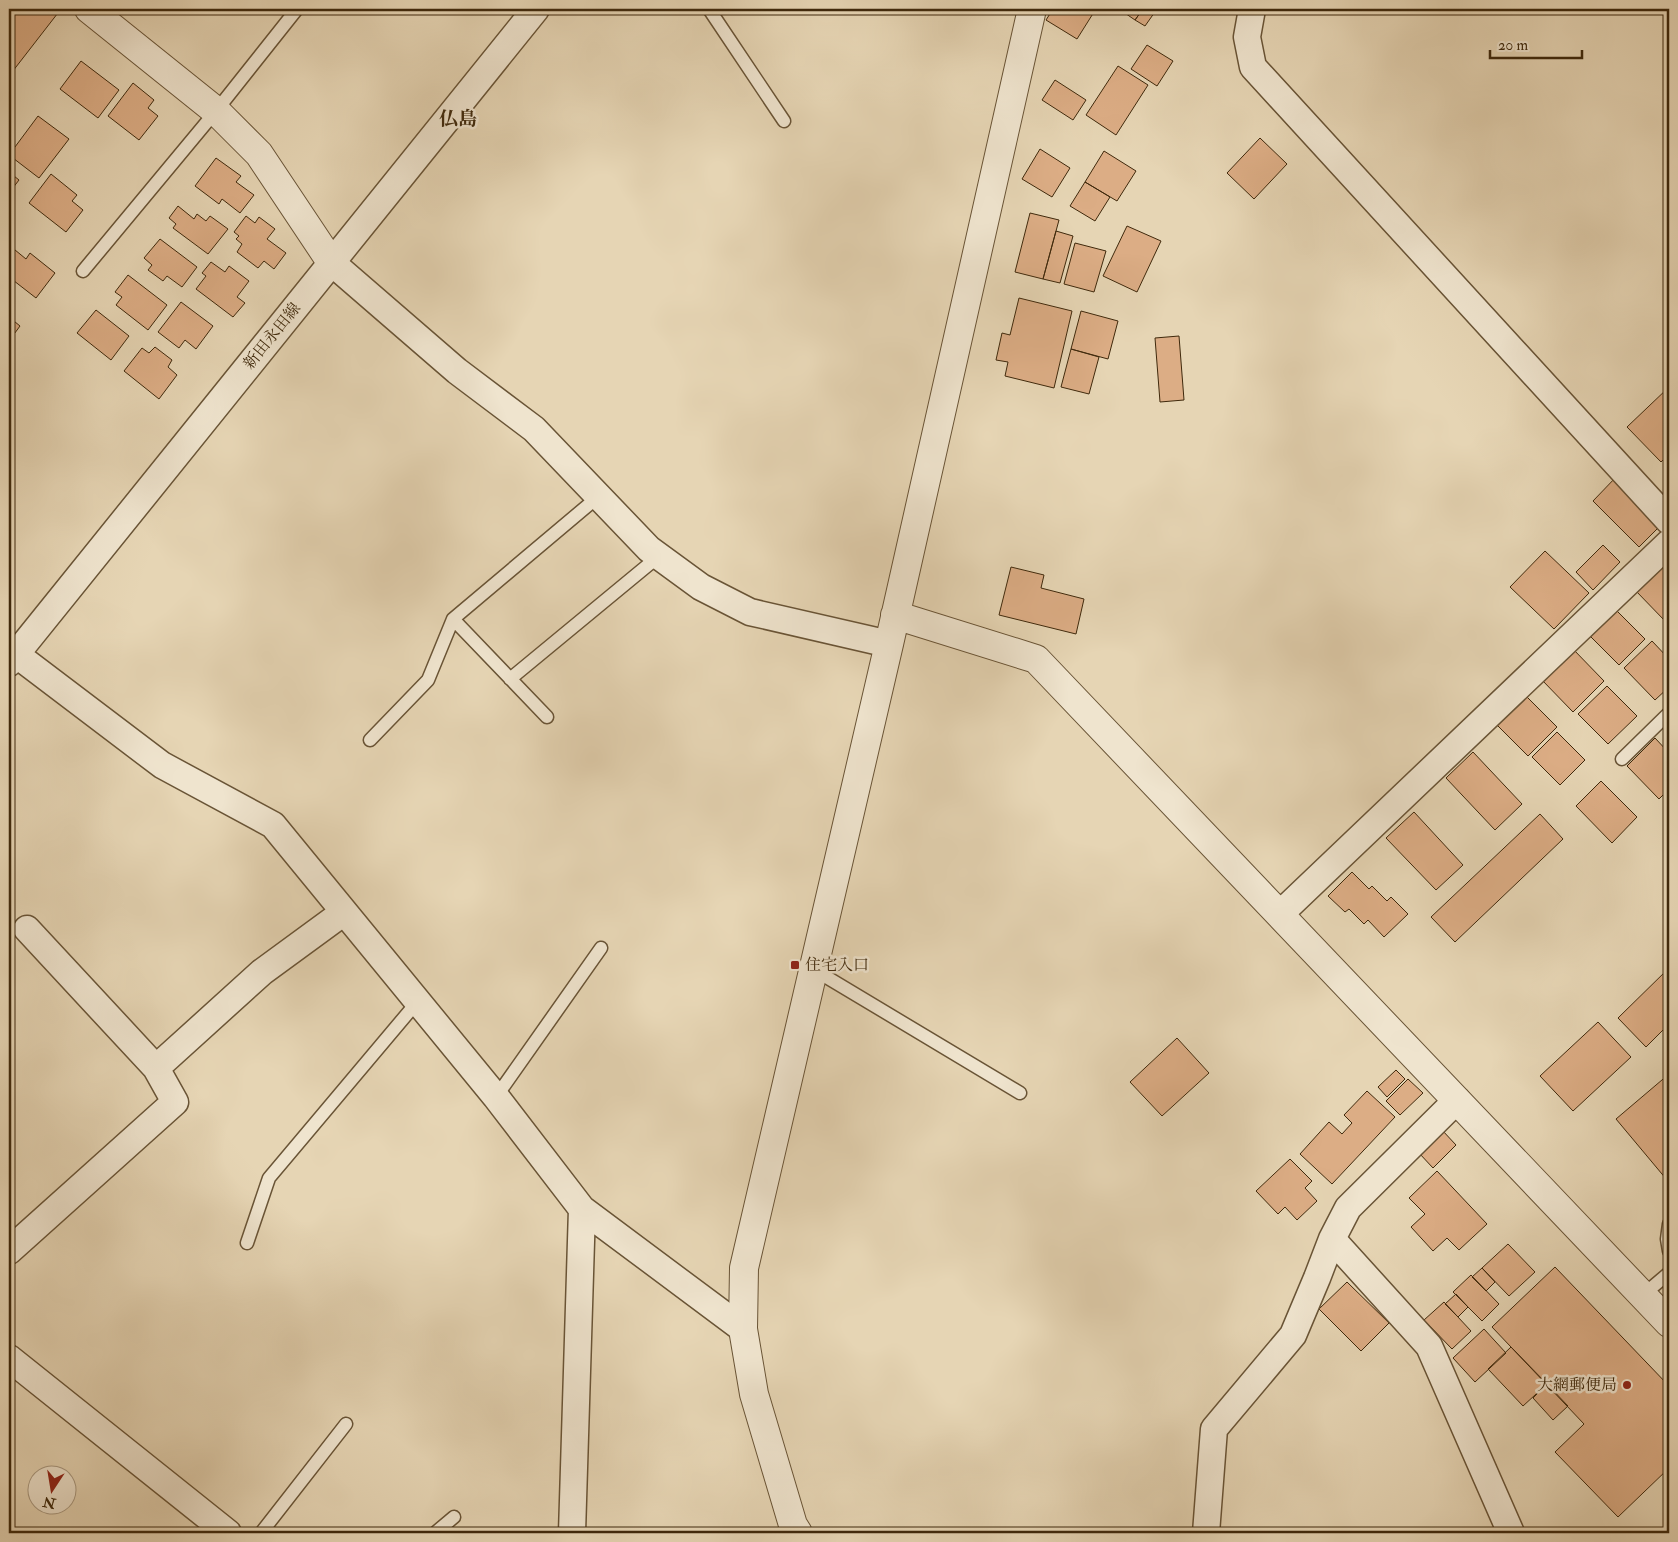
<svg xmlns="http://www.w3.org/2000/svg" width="1678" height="1542" viewBox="0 0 1678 1542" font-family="'IM FELL Double Pica','Noto Serif JP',serif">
<rect width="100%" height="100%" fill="#e6d5b4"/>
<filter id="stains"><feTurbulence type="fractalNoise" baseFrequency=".004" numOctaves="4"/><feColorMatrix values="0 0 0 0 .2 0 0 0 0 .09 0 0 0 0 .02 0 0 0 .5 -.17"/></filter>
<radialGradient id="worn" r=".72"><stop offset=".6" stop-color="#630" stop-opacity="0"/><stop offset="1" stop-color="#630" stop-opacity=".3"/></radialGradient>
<path fill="#dcad85" stroke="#3f290c" d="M 19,9 L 61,9 L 9,76 L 9,23 Z
M 1053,9 L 1089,9 L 1094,12 L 1077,39 L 1046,20 Z
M 1119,9 L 1143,9 L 1135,20 Z
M 1143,9 L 1157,9 L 1145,26 L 1135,20 Z
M 1147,45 L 1173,61 L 1157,86 L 1131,69 Z
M 81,61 L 119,90 L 98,118 L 60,89 Z
M 1118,66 L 1148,85 L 1116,135 L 1086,115 Z
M 1055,80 L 1086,100 L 1073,120 L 1042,100 Z
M 133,83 L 154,100 L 148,108 L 158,116 L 139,140 L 108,116 Z
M 38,116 L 69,139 L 39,178 L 9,155 Z
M 1260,138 L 1287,164 L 1254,199 L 1227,173 Z
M 1040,149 L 1070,168 L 1052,197 L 1022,179 Z
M 1104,151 L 1136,171 L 1117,201 L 1085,182 Z
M 216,158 L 241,176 L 236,182 L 254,195 L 240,213 L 222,199 L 219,204 L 195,186 Z
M 9,172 L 19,180 L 9,193 Z
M 51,174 L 77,195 L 72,201 L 83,210 L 66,232 L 29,203 Z
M 1085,182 L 1110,197 L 1095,221 L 1070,206 Z
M 178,206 L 194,219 L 197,214 L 206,221 L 210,216 L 228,229 L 208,254 L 173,228 L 176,224 L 169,218 Z
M 1030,213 L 1059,220 L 1043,279 L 1015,272 Z
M 246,216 L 255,223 L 259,217 L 275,229 L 267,239 L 286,253 L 274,269 L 264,261 L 258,268 L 237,252 L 242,244 L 236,239 L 239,236 L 234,232 Z
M 1127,226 L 1161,241 L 1137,292 L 1103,276 Z
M 1056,231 L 1073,236 L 1060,283 L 1043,279 Z
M 160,239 L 197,267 L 182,287 L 167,276 L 163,281 L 148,270 L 152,265 L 144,258 Z
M 1075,243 L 1106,251 L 1094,292 L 1064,284 Z
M 9,245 L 26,259 L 30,253 L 55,273 L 36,298 L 9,277 Z
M 211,262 L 225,272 L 229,266 L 249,281 L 237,297 L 245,303 L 233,317 L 196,289 L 206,276 L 202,273 Z
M 128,275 L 167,305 L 148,330 L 116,305 L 122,297 L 115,292 Z
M 1019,298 L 1072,311 L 1054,388 L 1005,376 L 1008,362 L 996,360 L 1002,333 L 1010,335 Z
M 181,302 L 213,326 L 196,349 L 185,340 L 179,348 L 158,332 Z
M 96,310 L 129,336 L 111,360 L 77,333 Z
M 1081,311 L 1118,321 L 1108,359 L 1071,349 Z
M 9,317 L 20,326 L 9,341 Z
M 1179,336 L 1184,400 L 1160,402 L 1155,338 Z
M 155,347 L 172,360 L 168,367 L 177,375 L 159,399 L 124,371 L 142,348 L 149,353 Z
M 1071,349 L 1099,357 L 1089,394 L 1061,387 Z
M 1669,387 L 1669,454 L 1661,462 L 1627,427 Z
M 1617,476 L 1663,523 L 1639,547 L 1593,501 Z
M 1603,545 L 1620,562 L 1593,590 L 1576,572 Z
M 1545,551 L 1589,593 L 1554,629 L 1510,587 Z
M 1664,561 L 1669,567 L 1669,618 L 1666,622 L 1635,590 Z
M 1011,567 L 1044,575 L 1041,588 L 1084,599 L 1076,634 L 999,615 Z
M 1614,608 L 1645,639 L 1619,665 L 1588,634 Z
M 1652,641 L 1669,659 L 1669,687 L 1655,700 L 1624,668 Z
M 1572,648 L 1604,681 L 1573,712 L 1541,679 Z
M 1607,686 L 1637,716 L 1608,744 L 1578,714 Z
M 1525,695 L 1557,727 L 1528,756 L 1496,724 Z
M 1557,732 L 1585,760 L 1560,785 L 1532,757 Z
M 1655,738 L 1669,753 L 1669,789 L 1659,799 L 1627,766 Z
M 1473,752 L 1522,804 L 1495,830 L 1446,778 Z
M 1601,781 L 1637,817 L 1612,843 L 1576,806 Z
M 1414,812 L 1463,865 L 1436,890 L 1386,838 Z
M 1540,814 L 1563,839 L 1455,942 L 1431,917 Z
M 1352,872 L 1369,889 L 1372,886 L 1387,901 L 1391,897 L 1408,914 L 1384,937 L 1368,920 L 1364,924 L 1349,909 L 1345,912 L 1328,896 Z
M 1669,968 L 1669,1024 L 1646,1047 L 1618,1018 Z
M 1598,1022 L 1631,1057 L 1573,1111 L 1540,1076 Z
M 1177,1038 L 1209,1073 L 1162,1116 L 1130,1082 Z
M 1396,1070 L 1405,1079 L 1387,1097 L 1378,1087 Z
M 1669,1074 L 1669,1178 L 1667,1180 L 1616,1119 Z
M 1408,1079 L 1423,1093 L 1400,1115 L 1386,1101 Z
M 1367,1091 L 1395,1117 L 1332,1184 L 1300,1154 L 1329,1122 L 1342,1134 L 1352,1123 L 1344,1115 Z
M 1442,1130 L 1456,1145 L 1433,1168 L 1419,1153 Z
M 1290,1159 L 1312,1181 L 1305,1188 L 1317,1201 L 1297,1220 L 1285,1207 L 1278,1214 L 1256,1191 Z
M 1437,1171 L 1487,1224 L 1459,1250 L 1447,1238 L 1433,1251 L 1411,1227 L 1425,1214 L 1409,1198 Z
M 1508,1244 L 1535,1272 L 1509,1296 L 1482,1268 Z
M 1555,1267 L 1669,1386 L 1669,1468 L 1618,1517 L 1555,1452 L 1584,1424 L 1492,1327 Z
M 1482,1268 L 1495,1282 L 1486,1291 L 1472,1277 Z
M 1471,1275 L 1499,1304 L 1482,1321 L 1453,1292 Z
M 1347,1282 L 1389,1323 L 1361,1351 L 1319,1309 Z
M 1456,1294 L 1468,1307 L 1458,1317 L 1445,1304 Z
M 1444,1302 L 1471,1331 L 1452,1349 L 1424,1320 Z
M 1484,1329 L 1506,1353 L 1475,1382 L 1453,1358 Z
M 1511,1347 L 1547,1384 L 1523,1406 L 1488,1369 Z
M 1547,1384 L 1568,1406 L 1553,1420 L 1533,1398 Z"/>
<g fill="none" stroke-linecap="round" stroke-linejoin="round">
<g stroke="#695436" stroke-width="15">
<path id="service" d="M 709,9 L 784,121
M 83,271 L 216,111 L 297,9
M 453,619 L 547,717
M 510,679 L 659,556
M 370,740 L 428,680 L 453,619 L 599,496
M 1622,759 L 1669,713
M 813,969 L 1020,1093
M 496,1097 L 601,948
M 1669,1224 L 1667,1239 L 1669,1251
M 247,1243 L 269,1178 L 418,1001
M 1643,1295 L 1669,1273
M 261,1533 L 346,1424
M 435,1533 L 454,1517"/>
</g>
<g stroke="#695436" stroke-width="29">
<path id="minor" d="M 1252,9 L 1247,37 L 1253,67 L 1669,521
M 331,262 L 457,371 L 534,429 L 649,549 L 701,587 L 750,612 L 889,644
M 9,649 L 162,765 L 273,825 L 496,1097 L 582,1209 L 743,1329
M 9,663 L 536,9
M 1280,914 L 1669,543
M 156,1068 L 262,972 L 344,912
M 1332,1239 L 1429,1346 L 1511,1533
M 9,1251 L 175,1102 L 156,1068 L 27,929
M 9,1358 L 228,1533
M 572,1533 L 582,1209
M 1206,1533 L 1214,1429 L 1293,1335 L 1317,1278 L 1332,1239 L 1348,1208 L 1457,1100"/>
</g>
<g stroke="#695436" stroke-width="30">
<path id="tertiary" d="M 89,9 L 216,111 L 259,154 L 331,262
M 895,615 L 1036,659 L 1669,1323
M 798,1533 L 793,1525 L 754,1394 L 743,1329 L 744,1268 L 889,644 L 1032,9"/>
</g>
<use href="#service" stroke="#efe4ce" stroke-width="12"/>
<use href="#minor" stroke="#efe4ce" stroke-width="26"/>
<use href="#tertiary" stroke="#efe4ce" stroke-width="28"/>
</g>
<g fill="#8f2418" stroke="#efe4ce" stroke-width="2">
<rect x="790" y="960" width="10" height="10" rx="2.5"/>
<circle cx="1627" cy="1385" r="5"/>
</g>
<g text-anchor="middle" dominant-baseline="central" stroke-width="5" stroke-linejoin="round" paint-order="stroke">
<g font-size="16" fill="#3f290c" stroke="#efe4ce">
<text transform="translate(272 336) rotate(-51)">新田永田線</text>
</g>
<g font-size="16" fill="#3f290c" stroke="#efe4ce" text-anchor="start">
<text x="805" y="965">住宅入口</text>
<text x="1617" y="1385" text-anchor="end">大網郵便局</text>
</g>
<g font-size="19" font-weight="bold" fill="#3f290c" stroke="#efe4ce">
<text x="458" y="119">仏島</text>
</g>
</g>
<rect width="1678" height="1542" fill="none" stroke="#e6d5b4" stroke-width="30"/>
<rect x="10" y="10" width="1658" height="1522" fill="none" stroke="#3f290c" stroke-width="2.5"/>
<rect x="15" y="15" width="1648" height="1512" fill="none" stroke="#3f290c"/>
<g transform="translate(52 1490) rotate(192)"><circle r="24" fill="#efe4ce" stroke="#a99980"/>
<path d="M0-4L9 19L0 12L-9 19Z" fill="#8f2418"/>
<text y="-8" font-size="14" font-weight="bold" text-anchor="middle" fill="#3f290c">N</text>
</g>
<path d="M1490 50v8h92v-8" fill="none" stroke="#3f290c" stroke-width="2.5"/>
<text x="1498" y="50" font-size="15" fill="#3f290c" stroke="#efe4ce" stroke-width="4" paint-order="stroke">20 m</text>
<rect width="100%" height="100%" filter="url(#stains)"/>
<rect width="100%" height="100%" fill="url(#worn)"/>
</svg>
